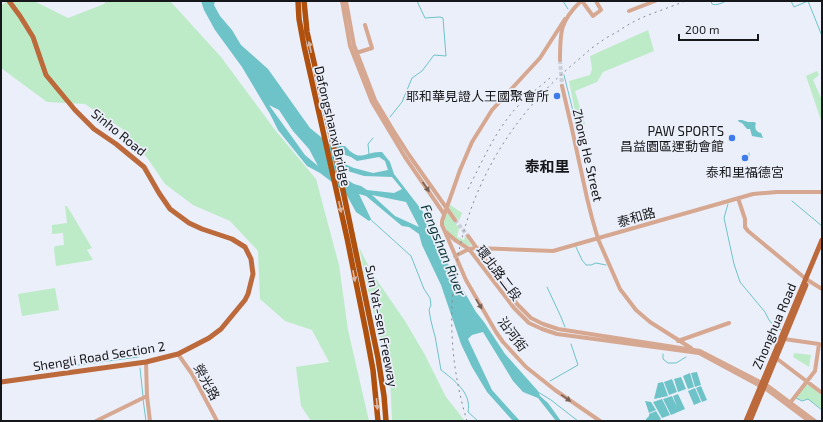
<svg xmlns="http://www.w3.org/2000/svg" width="823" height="422" viewBox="0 0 823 422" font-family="'Exo 2','Noto Sans TC',sans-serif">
<rect width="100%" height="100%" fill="#ebeff9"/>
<path fill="#bdebc7" d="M 7,1 L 34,1 L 68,18 L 104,4 L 106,1 L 170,1 L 221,57 L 275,130 L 316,179 L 339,265 L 348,330 L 369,421 L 311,421 L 301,406 L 296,367 L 329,362 L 312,330 L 285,321 L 260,299 L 258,251 L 230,221 L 193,205 L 165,184 L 148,159 L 121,128 L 85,104 L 47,102 L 1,68 L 1,6 Z
M 648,30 L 654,51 L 603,72 L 597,82 L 575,91 L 585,124 L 578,127 L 569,81 L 590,75 L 592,69 L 590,56 Z
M 817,71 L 819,75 L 813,80 L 822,100 L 822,123 L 806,76 Z
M 449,204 L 462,213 L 459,221 L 448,207 Z
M 65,206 L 67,206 L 92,248 L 87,250 L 93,260 L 56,266 L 54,249 L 55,246 L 64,245 L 63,233 L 52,234 L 52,225 L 67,223 Z
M 447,212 L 459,228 L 457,237 L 464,240 L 465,236 L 472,246 C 464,246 446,233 444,225 C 443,221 445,216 447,212 Z
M 359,247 L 372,273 L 405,321 L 425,355 L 446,397 L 465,421 L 392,421 L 390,376 L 371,304 Z
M 55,288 L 59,310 L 22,316 L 18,294 Z
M 794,353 L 811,355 L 809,367 L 793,357 Z
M 807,383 L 822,396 L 822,409 L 808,399 L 802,400 L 795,398 Z"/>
<path fill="#6ec3c9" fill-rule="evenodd" d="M 201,1 L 215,1 L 214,5 L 220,16 L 232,30 L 241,45 L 268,69 L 310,128 L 332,146 L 345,146 C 361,164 364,151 382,152 L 390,162 L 394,174 L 427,217 L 432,226 L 434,236 L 440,250 L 476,312 L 484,322 L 505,354 L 538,391 L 540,396 L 548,403 L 561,421 L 556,421 L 538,398 L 523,392 L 513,381 L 483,332 L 472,335 L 468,339 L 492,390 L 520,421 L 513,421 L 487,392 L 472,367 L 461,344 L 441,285 L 422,245 L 419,234 L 409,227 L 402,226 L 366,196 L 359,194 L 371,219 L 369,221 L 356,212 L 345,192 L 320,173 L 307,166 L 278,130 L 270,114 L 242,67 L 215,30 L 204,10 ZM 269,105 L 279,110 L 293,131 L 309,149 L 318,166 L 305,155 ZM 337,152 L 351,157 L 357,161 L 379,157 L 385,161 L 388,170 L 373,173 L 354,168 L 340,162 ZM 341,169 L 364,176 L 392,177 L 402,189 L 394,193 L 367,190 L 361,186 L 354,184 L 343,177 ZM 372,195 L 406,202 L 419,227 L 395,216 Z
M 738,120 L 742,120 L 748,122 L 754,122 L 756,123 C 754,128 756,132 761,133 L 763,138 L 752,136 L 750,129 L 747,129 L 742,123 L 739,122 Z
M 697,372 L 701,385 L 695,387 L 691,373 Z
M 690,373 L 694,387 L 688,389 L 683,376 Z
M 681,377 L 686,389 L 678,392 L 674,379 Z
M 672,379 L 677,392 L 669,395 L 664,382 Z
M 663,382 L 668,396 L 654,399 L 658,383 Z
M 701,386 L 707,400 L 702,402 L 696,388 Z
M 695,388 L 701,402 L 694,405 L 688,391 Z
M 678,394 L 685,409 L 671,415 L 663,399 L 672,396 L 677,407 L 673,396 Z
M 662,399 L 670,415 L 662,418 L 653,402 Z
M 645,401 L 651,402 L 656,410 L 649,413 Z
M 656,411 L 661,419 L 659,421 L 646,421 L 646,419 L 649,416 L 649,414 Z"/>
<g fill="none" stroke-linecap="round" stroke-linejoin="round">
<path stroke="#6ec3c9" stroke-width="1" d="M 563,1 L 568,9
M 711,1 L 712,4 C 716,6 722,3 726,1
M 791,1 L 794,7 L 808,1 L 822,36
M 564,75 L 577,127
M 390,117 L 402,102 L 412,78 L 422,71 L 434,55 L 446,56 L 443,18 L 440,17 L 425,18 L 424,16 L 417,1
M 749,153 L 749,156
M 369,154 L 368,144 L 373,138
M 792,201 L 822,226
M 728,204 L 724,218 L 734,264 L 740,282 L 765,312 L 769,320 L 774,326 L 781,330
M 370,219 L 411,256 L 424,289 L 430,298 L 431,305 L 429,310 L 431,321 L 433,329 L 435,336 L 441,370 C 454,380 472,393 468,412 L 478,421
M 576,247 L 582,260 L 586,265 L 591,265 L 596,263 L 606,265
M 547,287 L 561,317 L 565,327
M 663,354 L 663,359 L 668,363 L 676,363 L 686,357
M 63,367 L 138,357
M 140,368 L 143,396
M 550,381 L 578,365 L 571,344
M 538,392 L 551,400 L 578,421
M 796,398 L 802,401 L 808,399 L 822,410
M 143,399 L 146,421"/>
<path stroke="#cbcfd8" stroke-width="4" stroke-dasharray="4 2" stroke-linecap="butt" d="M 560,60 L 562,86
M 455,220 L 468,236"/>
<path stroke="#d7a891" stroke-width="4" d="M 342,1 L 350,46 L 372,102 L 405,157 L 444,214
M 346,1 L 354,45 L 375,100 L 393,130 L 409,155 L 455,220
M 582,1 L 593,16 L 601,10 L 596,1
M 629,11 L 655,1
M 565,19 L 540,58 L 492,110 L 472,142 L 460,170 L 442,221 L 442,225 L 466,280 L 496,332 L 503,342 L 526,367 L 555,390 L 600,421
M 356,53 L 372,48 L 365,25
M 560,60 C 560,32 560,21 581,1
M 562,86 L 572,129 L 587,198 L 592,218 L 598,239 L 620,289 L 636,310 L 650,322 L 691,348
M 738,198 L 745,219 L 745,227 L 748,231 L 806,279 L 822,289
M 446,232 L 455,240 L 469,249 L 514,308 L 529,323 L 542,329 L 557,334 L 699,353 L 766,389 L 809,421
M 468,236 L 517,304 L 531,318 L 543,324 L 558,329 L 700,351 L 768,386 L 815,421
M 455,256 L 469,249 L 476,248 L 553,251 L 753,194 L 777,192 L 822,192
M 784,339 L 819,344 L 815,371 L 790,403
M 678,341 L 729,323
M 178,354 L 192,374 L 217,421
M 776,358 L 822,393
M 146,362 L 147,396 L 150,421
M 96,421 L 147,396"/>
<path stroke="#bc693c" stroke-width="5" d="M 1,382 L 146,362 L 178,354 L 209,338 L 221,329 L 245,300 L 248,294 L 253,274 L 251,259 L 245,247 L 232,239 L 202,229 L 189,223 L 170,209 L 159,193 L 144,167 L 116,144 L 94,129 L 75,110 L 46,75 L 33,37 L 20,16 L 9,1
M 746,421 L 822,240
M 750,421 L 806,285"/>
<path stroke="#b0500e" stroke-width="5.5" d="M 298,1 L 299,19 L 304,46 L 347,238 L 366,332 L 373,370 L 378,421
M 304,1 L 307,32 L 336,157 L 378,358 L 384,396 L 386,421"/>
<path stroke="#84878d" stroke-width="1" stroke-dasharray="2 4" stroke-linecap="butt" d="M 468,189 C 481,164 493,136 511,114 C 522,100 536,90 550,78
M 467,421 C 426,286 469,149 578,60 C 585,54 591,48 599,43 C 604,39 611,35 617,32 C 623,28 629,24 635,21 C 651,13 669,8 685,1"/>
</g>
<defs><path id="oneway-solid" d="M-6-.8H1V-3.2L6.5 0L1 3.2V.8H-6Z"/></defs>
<g fill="#d6b7a7">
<use href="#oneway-solid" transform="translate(310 47) rotate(-102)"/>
<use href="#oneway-solid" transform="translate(340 207) rotate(77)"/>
<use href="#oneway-solid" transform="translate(354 276) rotate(79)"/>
<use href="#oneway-solid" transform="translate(377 404) rotate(85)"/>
</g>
<g fill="#766056">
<use href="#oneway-solid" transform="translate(426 187) rotate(56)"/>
<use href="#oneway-solid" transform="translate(479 304) rotate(59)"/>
<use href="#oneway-solid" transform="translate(566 398) rotate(35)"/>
</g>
<g fill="#3e7ae9" stroke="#ebeff9" stroke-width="1.5">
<circle cx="557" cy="96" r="4"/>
<circle cx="732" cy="138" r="4"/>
<circle cx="745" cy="158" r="4"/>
</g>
<g text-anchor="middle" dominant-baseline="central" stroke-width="3.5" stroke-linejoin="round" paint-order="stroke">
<g font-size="13" fill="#16171a" stroke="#ebeff9" text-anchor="end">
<text x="549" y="96">耶和華見證人王國聚會所</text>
<text x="724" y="131">PAW SPORTS<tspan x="724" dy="15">昌益園區運動會館</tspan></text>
<text x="745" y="172" text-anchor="middle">泰和里福德宮</text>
</g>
<g font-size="13" fill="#16171a" stroke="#ebeff9">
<text transform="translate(333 126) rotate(77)">Dafongshanxi Bridge</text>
<text transform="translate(119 132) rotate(39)">Sinho Road</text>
<text transform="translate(588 155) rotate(77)">Zhong He Street</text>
<text transform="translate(636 217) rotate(-16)">泰和路</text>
<text transform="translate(499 273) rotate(53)">環北路二段</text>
<text transform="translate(382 326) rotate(79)">Sun Yat-sen Freeway</text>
<text transform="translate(774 326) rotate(-67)">Zhonghua Road</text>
<text transform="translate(513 334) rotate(53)">沿河街</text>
<text transform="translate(99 356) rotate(-9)">Shengli Road Section 2</text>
<text transform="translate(207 382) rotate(61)">榮光路</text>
</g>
<g font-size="14" font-style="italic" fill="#0b3538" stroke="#ebeff9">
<text transform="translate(444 250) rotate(68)">Fengshan River</text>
</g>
<g font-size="15" font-weight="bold" fill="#16171a" stroke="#ebeff9">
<text x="547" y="166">泰和里</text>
</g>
</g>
<rect width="823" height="422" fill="none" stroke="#16171a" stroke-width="4"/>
<path d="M679 34v6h79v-6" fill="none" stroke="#16171a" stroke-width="2"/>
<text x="685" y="34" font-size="12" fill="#16171a" stroke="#ebeff9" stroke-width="3" paint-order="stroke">200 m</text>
</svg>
